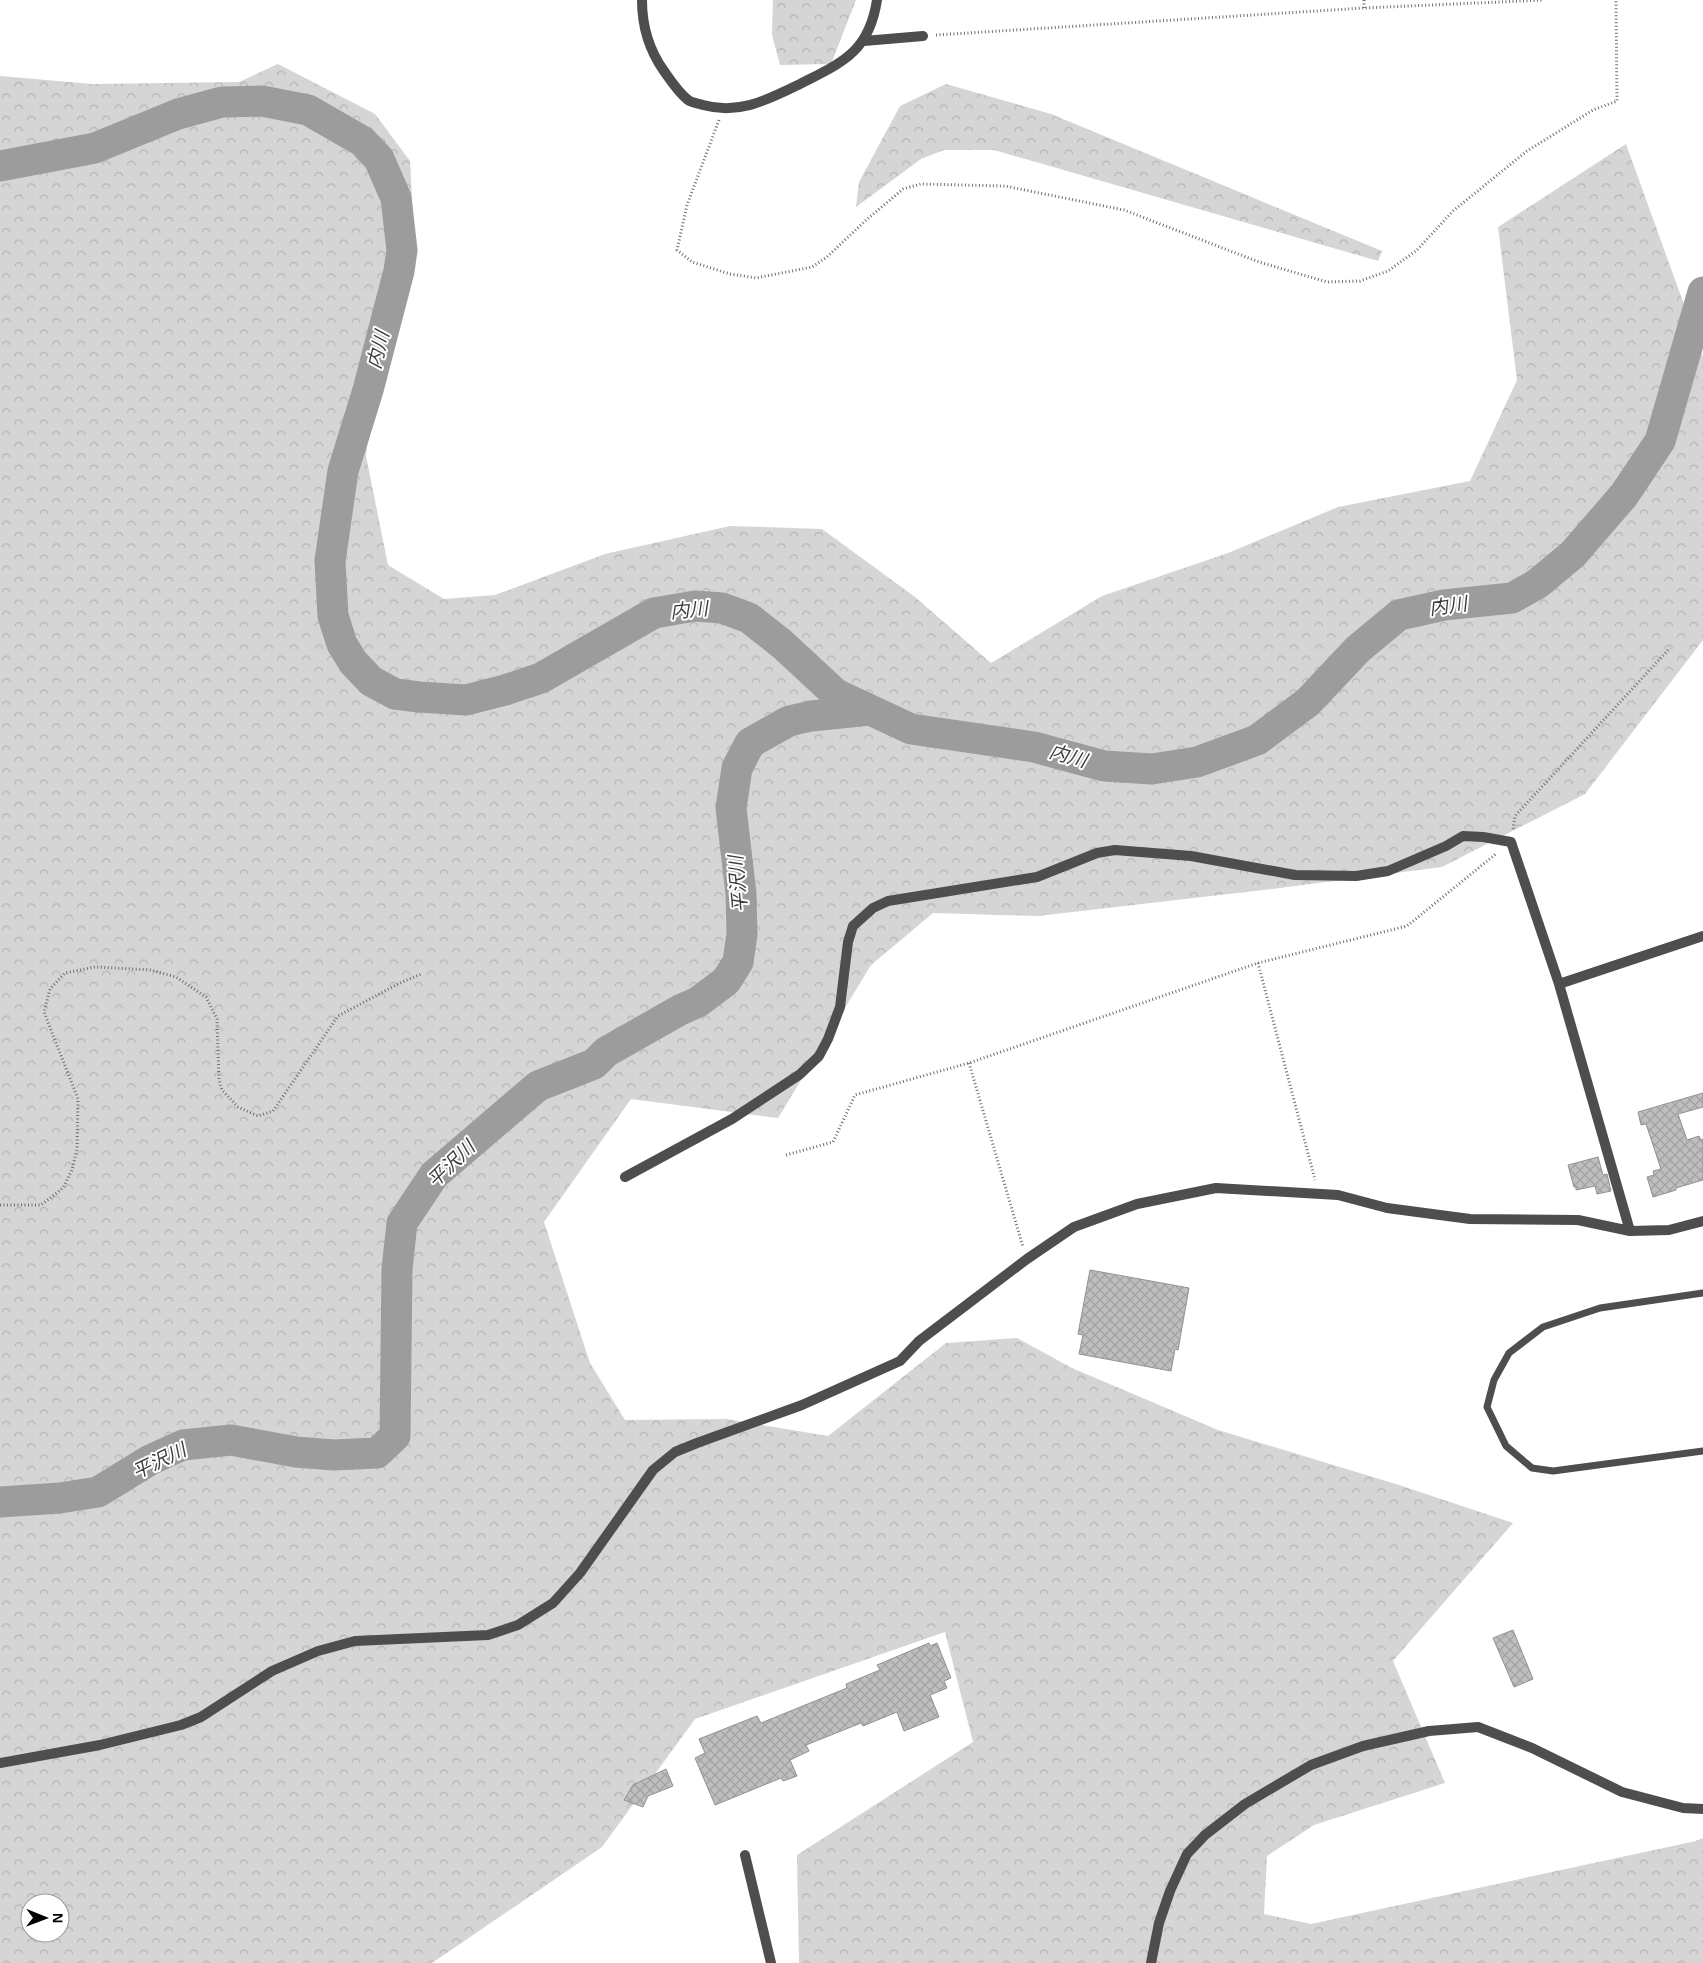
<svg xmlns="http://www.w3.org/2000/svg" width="1703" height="1963" viewBox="0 0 1703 1963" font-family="Helvetica,'Noto Sans JP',sans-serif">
<defs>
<pattern id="forest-crowns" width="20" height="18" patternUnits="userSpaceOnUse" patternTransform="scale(1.25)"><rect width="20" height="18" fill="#d5d5d5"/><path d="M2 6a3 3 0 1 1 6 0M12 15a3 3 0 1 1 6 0" fill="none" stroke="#b5b5b5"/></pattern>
<pattern id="building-cross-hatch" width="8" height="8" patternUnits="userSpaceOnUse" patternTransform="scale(1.25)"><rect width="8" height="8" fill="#bebebe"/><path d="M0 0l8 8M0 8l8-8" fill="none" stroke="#a2a2a2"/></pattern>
</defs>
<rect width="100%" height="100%" fill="#fff"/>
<path fill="url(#forest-crowns)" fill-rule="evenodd" d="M 773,0 L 856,0 L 831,64 L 780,65 L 772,35 Z
M 278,64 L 375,114 L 410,161 L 413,216 L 403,317 L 375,380 L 366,456 L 388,565 L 444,599 L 495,595 L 605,554 L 730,526 L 822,529 L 915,597 L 991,663 L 1102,596 L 1228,553 L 1338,507 L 1470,481 L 1517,380 L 1498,227 L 1626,144 L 1703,357 L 1703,640 L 1585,794 L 1442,867 L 1272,889 L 1038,916 L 933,913 L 871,965 L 778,1118 L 631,1099 L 544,1222 L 590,1363 L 625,1420 L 727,1419 L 828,1436 L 946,1343 L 1017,1338 L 1072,1368 L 1218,1430 L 1399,1485 L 1513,1523 L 1393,1661 L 1445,1783 L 1314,1825 L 1267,1856 L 1264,1914 L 1311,1924 L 1696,1841 L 1703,1838 L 1703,1963 L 799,1963 L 797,1855 L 973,1742 L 945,1632 L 695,1719 L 602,1847 L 432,1963 L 0,1963 L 0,76 L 92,84 L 239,82 ZM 30,1903 L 60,1903 L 60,1933 L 30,1933 Z
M 946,84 L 1051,114 L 1382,251 L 1378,261 L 994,150 L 944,150 L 921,159 L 856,207 L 859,182 L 900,106 Z"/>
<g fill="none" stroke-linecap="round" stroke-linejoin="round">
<path stroke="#9c9c9c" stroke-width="31" d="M 0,166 L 95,148 L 178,114 L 222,102 L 262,101 L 308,110 L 362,141 L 379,159 L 396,198 L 402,250 L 399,271 L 368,390 L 343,471 L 330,561 L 333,616 L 342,644 L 353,662 L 371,681 L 395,694 L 419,697 L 466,700 L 505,690 L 541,678 L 654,613 L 695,606 L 722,608 L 749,618 L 782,644 L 836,694 L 911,729 L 1034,747 L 1104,766 L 1152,769 L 1197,762 L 1257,740 L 1308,702 L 1358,649 L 1399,615 L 1444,605 L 1512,598 L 1537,584 L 1573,554 L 1624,495 L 1660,441 L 1703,292
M 0,1502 L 60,1498 L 98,1492 L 150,1460 L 183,1445 L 231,1440 L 296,1452 L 334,1455 L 377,1453 L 395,1436 L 397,1269 L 402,1223 L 434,1175 L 538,1086 L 594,1064 L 606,1052 L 680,1010 L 698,1002 L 726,981 L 738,962 L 742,934 L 741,894 L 731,808 L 737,768 L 750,743 L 789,721 L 811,716 L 870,710"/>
</g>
<path fill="url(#building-cross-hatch)" stroke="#929292" d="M 1703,1093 L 1703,1107 L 1678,1114 L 1687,1140 L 1699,1136 L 1701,1140 L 1703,1139 L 1703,1180 L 1676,1188 L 1676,1190 L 1653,1197 L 1647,1177 L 1654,1175 L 1653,1171 L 1661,1169 L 1646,1124 L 1641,1125 L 1638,1112 Z
M 1598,1157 L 1603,1175 L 1607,1174 L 1611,1191 L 1597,1194 L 1595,1186 L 1576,1190 L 1576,1187 L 1574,1187 L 1568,1165 Z
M 1090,1270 L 1189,1288 L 1178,1350 L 1175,1349 L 1171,1371 L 1079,1354 L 1083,1335 L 1078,1334 Z
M 1513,1630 L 1533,1679 L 1514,1687 L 1493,1638 Z
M 929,1643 L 930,1646 L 937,1643 L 951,1678 L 944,1681 L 947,1688 L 930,1695 L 939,1717 L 904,1731 L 897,1712 L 863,1726 L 861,1723 L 806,1745 L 809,1751 L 790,1760 L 797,1776 L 783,1781 L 781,1778 L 715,1805 L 695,1758 L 705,1753 L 699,1739 L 757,1716 L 761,1723 L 847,1688 L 846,1684 L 880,1670 L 877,1665 Z
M 666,1769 L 673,1786 L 648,1796 L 643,1807 L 624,1800 L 633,1785 Z"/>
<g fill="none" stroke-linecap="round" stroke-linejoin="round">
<path stroke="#707070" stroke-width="3" stroke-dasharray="1 2.5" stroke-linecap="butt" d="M 1364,0 L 1364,8
M 936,35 L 1364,8 L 1544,0
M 719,120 L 687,205 L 677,250 L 692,262 L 730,274 L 756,278 L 812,267 L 827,257 L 864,222 L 903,189 L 921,184 L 1005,186 L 1124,210 L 1259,262 L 1327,282 L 1360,281 L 1388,271 L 1417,250 L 1453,211 L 1527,151 L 1593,110 L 1617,101 L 1616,0
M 1513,829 L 1515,816 L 1670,648
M 1258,963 L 1315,1180
M 969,1063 L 1023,1247
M 786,1155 L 833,1142 L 855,1095 L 969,1063 L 1258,963 L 1407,926 L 1497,853
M 0,1205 L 41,1205 L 63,1188 L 72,1170 L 77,1149 L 78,1099 L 44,1012 L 50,989 L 65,973 L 95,967 L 151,970 L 176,977 L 206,997 L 217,1019 L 219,1080 L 222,1090 L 238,1107 L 258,1116 L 273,1111 L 338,1016 L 398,984 L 421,974"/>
<path stroke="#4e4e4e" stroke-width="7" d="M 1703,1293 L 1600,1308 L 1543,1327 L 1509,1353 L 1494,1380 L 1487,1407 L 1506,1446 L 1532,1468 L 1553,1471 L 1703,1451"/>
<path stroke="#4e4e4e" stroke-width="10" d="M 642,0 C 642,26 649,50 664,71 C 671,81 678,92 688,100 C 692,103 698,103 703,105 C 739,115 767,100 800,84 C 843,62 869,52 877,0
M 864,41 L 923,36
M 1559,984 L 1703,936
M 625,1177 L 732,1119 L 799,1075 L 819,1056 L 828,1039 L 840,1007 L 848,942 L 853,926 L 873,908 L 888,901 L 1037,877 L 1097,853 L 1115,850 L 1191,856 L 1295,875 L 1356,876 L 1388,871 L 1446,846 L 1463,836 L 1483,837 L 1511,842 L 1559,984 L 1630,1231
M 0,1763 L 100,1745 L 181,1725 L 201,1717 L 272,1671 L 318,1651 L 355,1641 L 488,1635 L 518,1625 L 553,1603 L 580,1573 L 653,1470 L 675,1452 L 697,1443 L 802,1405 L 900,1361 L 919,1341 L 1027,1259 L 1074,1227 L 1137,1204 L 1216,1188 L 1338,1195 L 1387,1208 L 1470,1219 L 1578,1220 L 1630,1231 L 1669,1230 L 1703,1221"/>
<path stroke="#4e4e4e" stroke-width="10" d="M 745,1855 L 771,1963
M 1151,1963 L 1159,1923 L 1170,1891 L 1187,1854 L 1205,1835 L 1245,1804 L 1311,1765 L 1363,1746 L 1429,1731 L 1478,1727 L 1532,1748 L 1622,1792 L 1683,1808 L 1703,1809"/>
</g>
<g text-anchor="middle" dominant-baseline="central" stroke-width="4" stroke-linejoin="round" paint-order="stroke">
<g font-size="19" font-style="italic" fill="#3d3d3d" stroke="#fff">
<text transform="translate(378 350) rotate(-76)">内川</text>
<text transform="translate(1448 606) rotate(-8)">内川</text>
<text transform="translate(689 610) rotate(-5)">内川</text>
<text transform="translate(1068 756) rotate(16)">内川</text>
<text transform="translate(738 884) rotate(-95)">平沢川</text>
<text transform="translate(451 1164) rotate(-44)">平沢川</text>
<text transform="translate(159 1461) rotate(-26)">平沢川</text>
</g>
</g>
<g transform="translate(45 1918) rotate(91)"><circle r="24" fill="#ffffff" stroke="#999999"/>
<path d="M0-4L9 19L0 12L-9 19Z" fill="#000000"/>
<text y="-8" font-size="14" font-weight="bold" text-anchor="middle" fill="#000000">N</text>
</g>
</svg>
